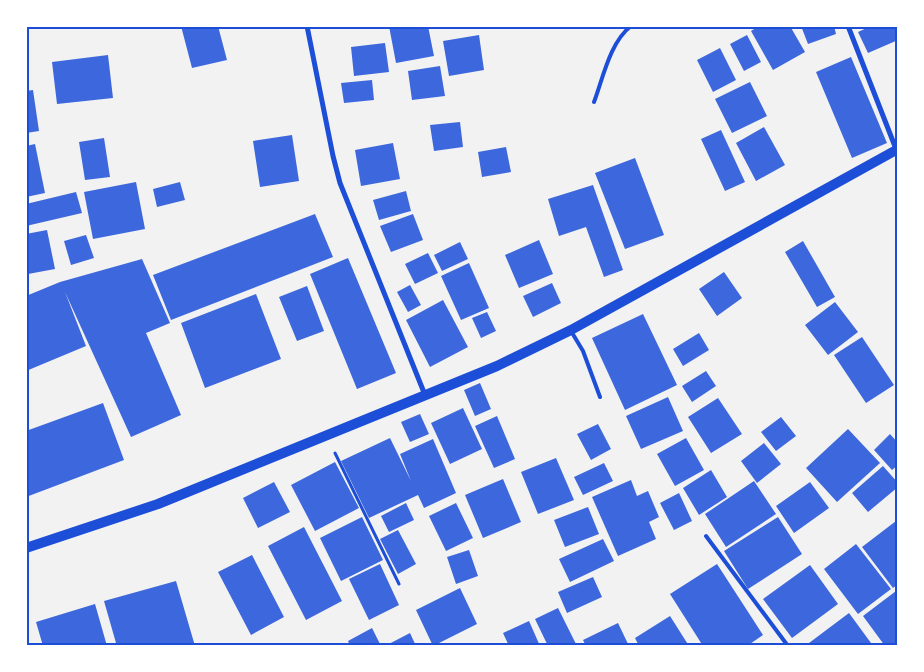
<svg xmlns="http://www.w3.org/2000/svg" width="924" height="672" viewBox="0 0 924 672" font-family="Commissioner,sans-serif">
<rect width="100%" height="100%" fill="#f2f2f2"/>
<path fill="#3d67dc" d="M 181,26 L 218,26 L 227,60 L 192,68 Z
M 389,26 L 428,26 L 434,56 L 396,63 Z
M 759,26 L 790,26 L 805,52 L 773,70 L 751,31 Z
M 801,26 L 834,26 L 836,34 L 808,44 Z
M 871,26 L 898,26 L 898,40 L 868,53 L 858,32 Z
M 479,35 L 484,70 L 449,76 L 443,41 Z
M 747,35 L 761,62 L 744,71 L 730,44 Z
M 385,43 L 389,72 L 354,76 L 351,47 Z
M 720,48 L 736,80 L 713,92 L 697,60 Z
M 108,55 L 113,98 L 57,104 L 52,62 Z
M 851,57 L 887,143 L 852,158 L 816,72 Z
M 440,66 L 445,96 L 412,100 L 408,71 Z
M 372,80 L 374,100 L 344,103 L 341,83 Z
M 750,82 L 767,116 L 732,133 L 715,99 Z
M 33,90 L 39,131 L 26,133 L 26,91 Z
M 460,122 L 463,147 L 434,151 L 430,125 Z
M 764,127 L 785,165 L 756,181 L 736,143 Z
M 721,130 L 745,182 L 725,191 L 701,139 Z
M 292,135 L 299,181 L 260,187 L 253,141 Z
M 104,138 L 110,177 L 85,180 L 79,142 Z
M 393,143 L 400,179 L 361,186 L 355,150 Z
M 35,144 L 45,193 L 26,197 L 26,146 Z
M 506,147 L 511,172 L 482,177 L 478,152 Z
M 635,158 L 664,235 L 625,249 L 595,173 Z
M 136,182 L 145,229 L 93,239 L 84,192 Z
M 180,182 L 185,200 L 157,207 L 153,189 Z
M 593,185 L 623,270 L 604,277 L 586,227 L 559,236 L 548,199 Z
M 406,191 L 411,211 L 379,220 L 373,200 Z
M 76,192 L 82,213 L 26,226 L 26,204 Z
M 315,214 L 333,257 L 171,320 L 153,275 Z
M 413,214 L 423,240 L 391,252 L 380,226 Z
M 47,230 L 55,269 L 28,274 L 26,265 L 26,234 Z
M 86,235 L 94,258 L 71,265 L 64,241 Z
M 539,240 L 553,274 L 519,288 L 505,255 Z
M 803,241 L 835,297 L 817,307 L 785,252 Z
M 460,242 L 468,259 L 442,271 L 434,255 Z
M 428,253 L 438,273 L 415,284 L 405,264 Z
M 348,258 L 396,373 L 357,389 L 310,274 Z
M 142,259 L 170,323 L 146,333 L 181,415 L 131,437 L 65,292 L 86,346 L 26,371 L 26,296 L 60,282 Z
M 469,263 L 489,308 L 461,320 L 441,276 Z
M 724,272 L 742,298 L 717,316 L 699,289 Z
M 552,283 L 561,303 L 533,317 L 523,296 Z
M 410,285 L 421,305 L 408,312 L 397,292 Z
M 307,286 L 324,331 L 297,341 L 279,297 Z
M 256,294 L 281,359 L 205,388 L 181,323 Z
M 443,300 L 468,347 L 430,367 L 406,320 Z
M 835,302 L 858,332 L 828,355 L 805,325 Z
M 487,312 L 496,331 L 481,338 L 472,318 Z
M 643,314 L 677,385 L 625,410 L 592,338 Z
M 699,333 L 709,350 L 683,366 L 673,349 Z
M 862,337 L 894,385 L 866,403 L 834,355 Z
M 706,371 L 716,386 L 692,402 L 682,386 Z
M 480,383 L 491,409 L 475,416 L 464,390 Z
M 668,397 L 683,431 L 641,449 L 626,416 Z
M 718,398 L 742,434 L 711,453 L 688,417 Z
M 103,403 L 124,460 L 26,497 L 26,431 Z
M 463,408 L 482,449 L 450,464 L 431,423 Z
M 420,414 L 429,434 L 410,442 L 401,422 Z
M 497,416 L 515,459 L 494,468 L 475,426 Z
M 781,417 L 796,436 L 776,451 L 761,432 Z
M 598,424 L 611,449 L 591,460 L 577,434 Z
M 848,429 L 880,463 L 837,502 L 806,468 Z
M 890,434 L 898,443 L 898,465 L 892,470 L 874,450 Z
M 390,438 L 411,481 L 400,454 L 433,439 L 456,493 L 424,508 L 418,495 L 369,518 L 341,461 Z
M 686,438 L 704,470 L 675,486 L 657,454 Z
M 764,443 L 781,464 L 757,483 L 741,461 Z
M 556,458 L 574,500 L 538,514 L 521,472 Z
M 335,462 L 359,508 L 315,531 L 291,485 Z
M 604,463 L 613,481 L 583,495 L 574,477 Z
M 883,466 L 898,483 L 898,487 L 868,512 L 852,493 Z
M 711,470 L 727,497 L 699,515 L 683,488 Z
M 503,479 L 521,522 L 483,538 L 465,495 Z
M 631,480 L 637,496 L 648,491 L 659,517 L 649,522 L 656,539 L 618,556 L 592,497 Z
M 754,481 L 776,514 L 726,547 L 705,514 Z
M 274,482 L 290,512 L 258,528 L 243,498 Z
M 810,482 L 829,508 L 794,533 L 776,506 Z
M 679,493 L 692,521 L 674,530 L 660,503 Z
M 406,503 L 414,520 L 389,532 L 381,516 Z
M 456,503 L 473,538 L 446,551 L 429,516 Z
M 588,507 L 599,534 L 565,547 L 554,520 Z
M 362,517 L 383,560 L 341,581 L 320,538 Z
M 778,517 L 802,554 L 748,589 L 724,551 Z
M 896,521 L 898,524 L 898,584 L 893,588 L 862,547 Z
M 304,527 L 342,601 L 306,620 L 268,546 Z
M 398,530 L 416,564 L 398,574 L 380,539 Z
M 603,539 L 614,561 L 570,582 L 559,559 Z
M 856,544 L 891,589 L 858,614 L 824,569 Z
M 469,550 L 478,576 L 456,584 L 447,557 Z
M 252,555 L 284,617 L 251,635 L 218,572 Z
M 380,564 L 399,605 L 369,620 L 349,579 Z
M 717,564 L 763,635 L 747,646 L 703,646 L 670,594 Z
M 810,565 L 838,604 L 792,638 L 763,599 Z
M 593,577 L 602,597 L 567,613 L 558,592 Z
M 176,581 L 195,646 L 108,646 L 116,643 L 104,601 Z
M 460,588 L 477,624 L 433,646 L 416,610 Z
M 896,591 L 898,593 L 898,646 L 885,646 L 863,616 Z
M 95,604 L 107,646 L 43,646 L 36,622 Z
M 558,608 L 577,646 L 548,646 L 535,619 Z
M 849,613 L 871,643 L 868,646 L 805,646 Z
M 670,616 L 689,646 L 639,646 L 635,638 Z
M 529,621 L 540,646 L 509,646 L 503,633 Z
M 618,623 L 629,646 L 586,646 L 583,640 Z
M 372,628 L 381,646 L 350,646 L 348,641 Z
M 410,633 L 416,646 L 385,646 Z"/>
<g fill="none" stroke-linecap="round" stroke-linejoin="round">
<path stroke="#1d4ed8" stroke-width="3" d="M 335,453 L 399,584"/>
<path stroke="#1d4ed8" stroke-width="4" d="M 594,102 C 603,78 610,42 631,26
M 571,331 L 583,351 L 600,397
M 706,536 L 788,646"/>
<path stroke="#1d4ed8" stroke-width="5" d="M 307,26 L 333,156 L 340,183 L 425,395
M 848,26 L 896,149"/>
<path stroke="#1d4ed8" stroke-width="10" d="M 26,548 L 158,504 L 497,366 L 571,330 L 898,149"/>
</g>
<rect width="924" height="672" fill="none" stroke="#ffffff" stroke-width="55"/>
<rect x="28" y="28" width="868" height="616" fill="none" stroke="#1d4ed8" stroke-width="2"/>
</svg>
